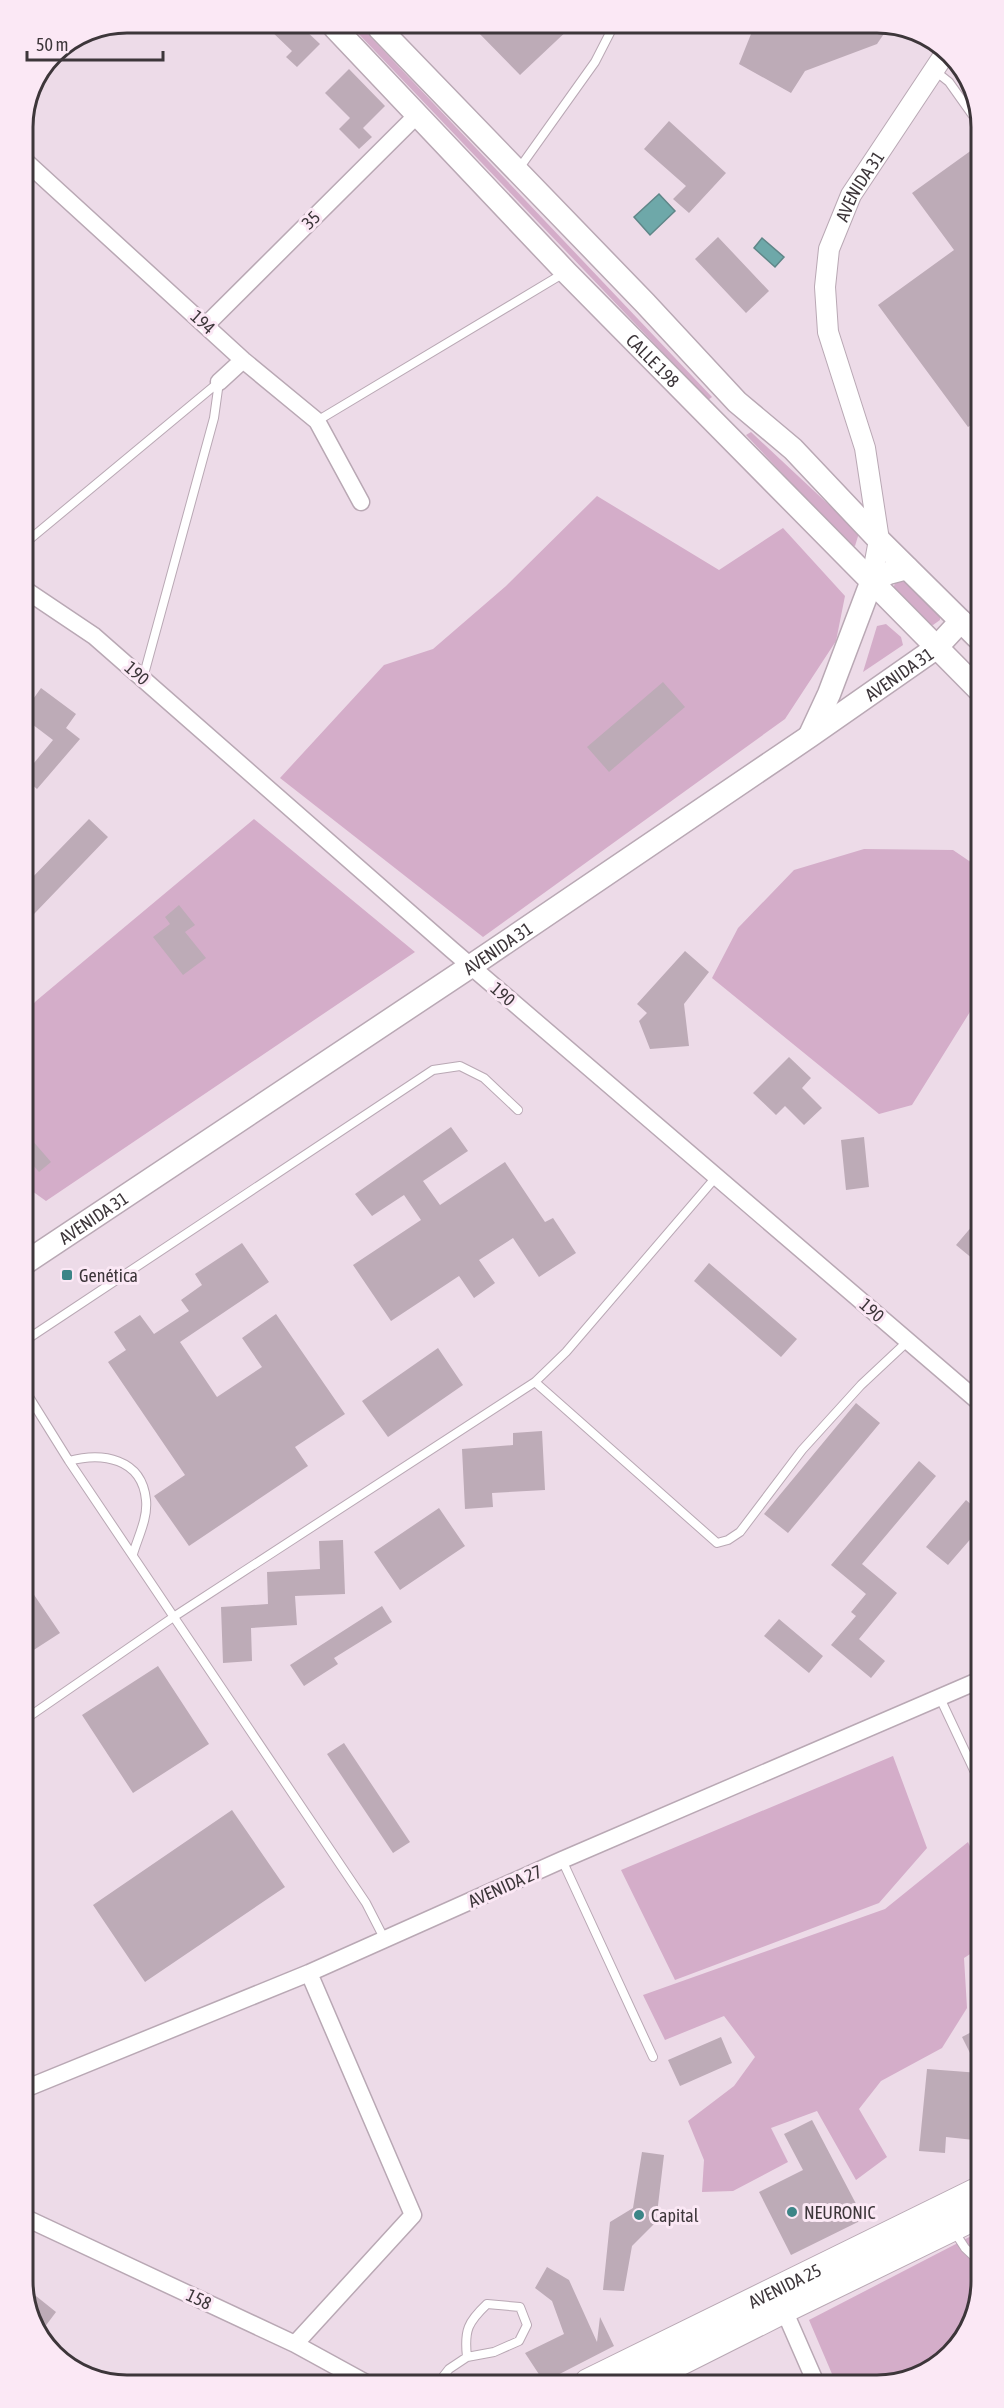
<svg xmlns="http://www.w3.org/2000/svg" width="1004" height="2408" viewBox="0 0 1004 2408" font-family="'Asap Condensed',sans-serif">
<rect width="100%" height="100%" fill="#eddbe8"/>
<path fill="#d4adc9" d="M 353,28 L 362,28 L 712,397 L 708,400 Z
M 751,432 L 859,533 L 855,546 L 850,545 L 746,435 Z
M 597,496 L 719,570 L 783,528 L 845,596 L 836,641 L 785,719 L 483,937 L 280,778 L 384,665 L 433,649 L 506,586 Z
M 895,582 L 905,582 L 940,615 L 940,620 L 933,625 L 926,624 L 893,591 Z
M 886,624 L 901,637 L 903,645 L 863,672 L 877,626 Z
M 254,819 L 415,952 L 46,1201 L 25,1186 L 25,1013 L 36,1001 Z
M 864,849 L 953,850 L 978,867 L 978,999 L 912,1105 L 879,1114 L 712,978 L 738,928 L 794,870 Z
M 893,1756 L 927,1848 L 879,1903 L 675,1980 L 621,1870 Z
M 968,1842 L 980,1868 L 981,1947 L 964,1958 L 967,2008 L 942,2048 L 881,2081 L 859,2109 L 887,2157 L 856,2180 L 817,2111 L 771,2128 L 788,2162 L 733,2191 L 702,2192 L 704,2160 L 688,2121 L 734,2086 L 755,2057 L 724,2016 L 665,2040 L 643,1995 L 885,1909 Z
M 981,2231 L 981,2282 L 960,2344 L 910,2380 L 835,2381 L 809,2320 Z"/>
<path fill="#6ea8a9" stroke="#5f8688" stroke-width="1.5" d="M 659,194 L 675,211 L 650,235 L 634,217 Z
M 762,238 L 784,257 L 775,267 L 754,248 Z"/>
<path fill="#bdabb7" d="M 884,23 L 890,25 L 877,44 L 805,71 L 791,93 L 739,64 L 755,24 L 777,24 L 788,31 L 805,24 Z
M 572,26 L 520,75 L 473,27 Z
M 303,28 L 320,44 L 297,67 L 286,57 L 292,51 L 269,29 Z
M 349,69 L 385,106 L 363,128 L 372,137 L 359,149 L 339,129 L 350,118 L 325,93 Z
M 669,121 L 726,173 L 689,213 L 673,199 L 686,186 L 644,149 Z
M 976,147 L 977,421 L 968,427 L 878,305 L 954,250 L 912,193 Z
M 718,237 L 769,291 L 746,313 L 695,259 Z
M 663,682 L 685,707 L 609,772 L 587,747 Z
M 41,688 L 76,714 L 66,728 L 80,739 L 37,789 L 24,778 L 24,775 L 53,740 L 24,718 L 24,696 L 31,702 Z
M 89,819 L 108,837 L 34,914 L 25,905 L 25,885 Z
M 179,905 L 195,925 L 185,932 L 206,958 L 183,975 L 153,937 L 170,924 L 165,917 Z
M 685,951 L 709,972 L 684,1004 L 689,1046 L 650,1049 L 639,1021 L 647,1013 L 637,1004 Z
M 789,1057 L 811,1078 L 802,1088 L 822,1108 L 804,1125 L 785,1106 L 776,1115 L 753,1093 Z
M 451,1127 L 468,1151 L 423,1181 L 440,1205 L 505,1162 L 545,1222 L 553,1218 L 576,1253 L 539,1277 L 513,1238 L 479,1260 L 495,1283 L 474,1298 L 459,1276 L 391,1321 L 353,1265 L 421,1220 L 404,1195 L 372,1216 L 355,1194 Z
M 25,1132 L 51,1162 L 39,1172 L 25,1156 Z
M 864,1137 L 869,1187 L 846,1190 L 841,1140 Z
M 979,1218 L 979,1264 L 956,1245 Z
M 242,1243 L 269,1282 L 180,1342 L 217,1397 L 262,1367 L 242,1338 L 276,1314 L 345,1414 L 295,1447 L 308,1466 L 189,1546 L 154,1496 L 185,1475 L 108,1362 L 126,1350 L 114,1332 L 140,1315 L 154,1334 L 189,1311 L 181,1300 L 202,1285 L 195,1274 Z
M 709,1263 L 797,1339 L 781,1357 L 694,1281 Z
M 438,1348 L 463,1385 L 388,1437 L 362,1401 Z
M 856,1403 L 880,1423 L 788,1533 L 764,1514 Z
M 542,1431 L 545,1490 L 492,1493 L 493,1507 L 465,1509 L 462,1449 L 513,1445 L 513,1433 Z
M 919,1461 L 936,1476 L 862,1564 L 897,1593 L 859,1639 L 885,1661 L 871,1678 L 831,1645 L 856,1616 L 851,1612 L 866,1594 L 831,1565 Z
M 966,1500 L 980,1512 L 980,1528 L 948,1565 L 926,1547 Z
M 439,1508 L 465,1546 L 400,1590 L 374,1552 Z
M 343,1540 L 345,1594 L 295,1596 L 297,1625 L 251,1628 L 252,1661 L 223,1663 L 221,1607 L 268,1604 L 267,1572 L 320,1569 L 319,1541 Z
M 26,1583 L 60,1633 L 26,1655 Z
M 382,1606 L 392,1622 L 334,1658 L 338,1664 L 304,1686 L 290,1665 Z
M 779,1619 L 823,1656 L 809,1673 L 764,1636 Z
M 158,1666 L 209,1744 L 133,1793 L 82,1715 Z
M 344,1743 L 410,1842 L 393,1853 L 327,1754 Z
M 232,1810 L 285,1887 L 145,1982 L 93,1905 Z
M 981,2027 L 981,2075 L 974,2140 L 946,2137 L 945,2153 L 919,2151 L 927,2069 L 980,2073 L 962,2037 Z
M 721,2037 L 732,2063 L 680,2086 L 668,2060 Z
M 812,2120 L 864,2219 L 791,2255 L 759,2192 L 803,2170 L 784,2134 Z
M 642,2152 L 664,2155 L 656,2222 L 632,2246 L 624,2291 L 603,2290 L 610,2222 L 633,2208 Z
M 547,2267 L 569,2280 L 597,2342 L 600,2317 L 614,2346 L 544,2382 L 525,2353 L 564,2334 L 552,2301 L 535,2288 Z
M 36,2296 L 56,2312 L 44,2328 L 28,2314 L 28,2307 Z"/>
<g fill="none" stroke-linecap="round" stroke-linejoin="round">
<g stroke="#b9a8b4" stroke-width="10">
<path id="service" d="M 934,70 L 949,82 L 976,120
M 518,170 L 595,62 L 614,25
M 317,421 L 564,273
M 24,544 L 219,382
M 143,678 L 214,418 L 219,382
M 26,1340 L 433,1070 L 460,1066 L 484,1078 L 518,1110
M 535,1382 L 717,1543 L 728,1540 L 740,1532 L 802,1450 L 861,1385 L 908,1341
M 26,1392 L 69,1461 L 366,1903 L 385,1940
M 69,1461 C 102,1452 142,1458 146,1500 C 148,1518 138,1537 133,1554
M 940,1698 L 980,1783
M 27,1718 L 175,1616 L 535,1382 L 566,1352 L 716,1177
M 27,1803 L 28,1804
M 562,1860 L 653,2057
M 954,2231 L 965,2248 L 981,2263
M 438,2383 L 449,2369 L 467,2357 L 494,2352 L 519,2341 L 527,2325 L 520,2307 L 487,2304 C 468,2322 464,2330 467,2357"/>
</g>
<g stroke="#b9a8b4" stroke-width="19">
<path id="minor" d="M 23,159 L 243,360 L 317,421 L 361,502
M 206,325 L 416,116
M 219,382 L 243,360
M 24,589 L 94,636 L 452,950 L 979,1402
M 27,2088 L 309,1973 L 562,1860 L 980,1680
M 28,2219 L 295,2344 L 368,2384
M 784,2310 L 815,2381
M 295,2344 L 413,2215 L 309,1973"/>
</g>
<g stroke="#b9a8b4" stroke-width="22">
<g id="tertiary">
<path id="s1" d="M 871,583 L 879,540 L 865,448 L 828,332 L 825,287 L 829,249 L 851,195 L 946,52"/>
</g>
</g>
<g stroke="#b9a8b4" stroke-width="25">
<g id="secondary">
<path id="s2" d="M 335,28 L 566,272 L 978,689"/>
<path d="M 379,28 L 645,303 L 737,402 L 793,449 L 879,540 L 977,637"/>
<path d="M 810,735 L 829,694 L 871,583 L 888,573 L 907,568"/>
<path id="s3" d="M 25,1263 L 471,966 L 810,736 L 936,648 L 961,621"/>
</g>
</g>
<g stroke="#b9a8b4" stroke-width="28">
<g id="primary">
<path id="s4" d="M 588,2382 L 981,2189"/>
<path d="M 641,2382 L 784,2310 L 981,2214"/>
</g>
</g>
<use href="#service" stroke="#fff" stroke-width="8"/>
<use href="#minor" stroke="#fff" stroke-width="16"/>
<use href="#tertiary" stroke="#fff" stroke-width="20"/>
<use href="#secondary" stroke="#fff" stroke-width="22"/>
<use href="#primary" stroke="#fff" stroke-width="26"/>
</g>
<g fill="#3c8587" stroke="#fbe8f5" stroke-width="2">
<rect x="61" y="1269" width="12" height="12" rx="3"/>
<circle cx="792" cy="2212" r="6"/>
<circle cx="639" cy="2215" r="6"/>
</g>
<g text-anchor="middle" dominant-baseline="central" stroke-width="6" stroke-linejoin="round" paint-order="stroke">
<g font-size="18" fill="#3d363a" stroke="#fbe8f5">
<text stroke="none"><textPath href="#s1" startOffset="412">AVENIDA 31</textPath></text>
<text transform="translate(311 220) rotate(-45)">35</text>
<text transform="translate(203 322) rotate(42)">194</text>
<text stroke="none"><textPath href="#s2" startOffset="460">CALLE 198</textPath></text>
<text transform="translate(137 673) rotate(41)">190</text>
<text stroke="none"><textPath href="#s3" startOffset="1054">AVENIDA 31</textPath></text>
<text stroke="none"><textPath href="#s3" startOffset="568">AVENIDA 31</textPath></text>
<text transform="translate(503 994) rotate(41)">190</text>
<text stroke="none"><textPath href="#s3" startOffset="82">AVENIDA 31</textPath></text>
<text transform="translate(872 1310) rotate(41)">190</text>
<text transform="translate(505 1886) rotate(-24)">AVENIDA 27</text>
<text stroke="none"><textPath href="#s4" startOffset="219">AVENIDA 25</textPath></text>
<text transform="translate(199 2299) rotate(25)">158</text>
</g>
<g font-size="18" fill="#3d363a" stroke="#fbe8f5" text-anchor="start">
<text x="79" y="1275">Genética</text>
<text x="804" y="2212">NEURONIC</text>
<text x="651" y="2215">Capital</text>
</g>
</g>
<path d="M0 0H1004V2408H0ZM127 33H877A94 94 0 0 1 971 127V2281A94 94 0 0 1 877 2375H127A94 94 0 0 1 33 2281V127A94 94 0 0 1 127 33Z" fill="#fbe8f5" fill-rule="evenodd"/>
<path fill="none" stroke="#3d363a" stroke-width="3" d="M127 33H877A94 94 0 0 1 971 127V2281A94 94 0 0 1 877 2375H127A94 94 0 0 1 33 2281V127A94 94 0 0 1 127 33Z"/>
<path d="M27 51v9h136v-9" fill="none" stroke="#3d363a" stroke-width="3"/>
<text x="36" y="51" font-size="18" fill="#3d363a" stroke="#fbe8f5" stroke-width="4.5" paint-order="stroke">50 m</text>
</svg>
